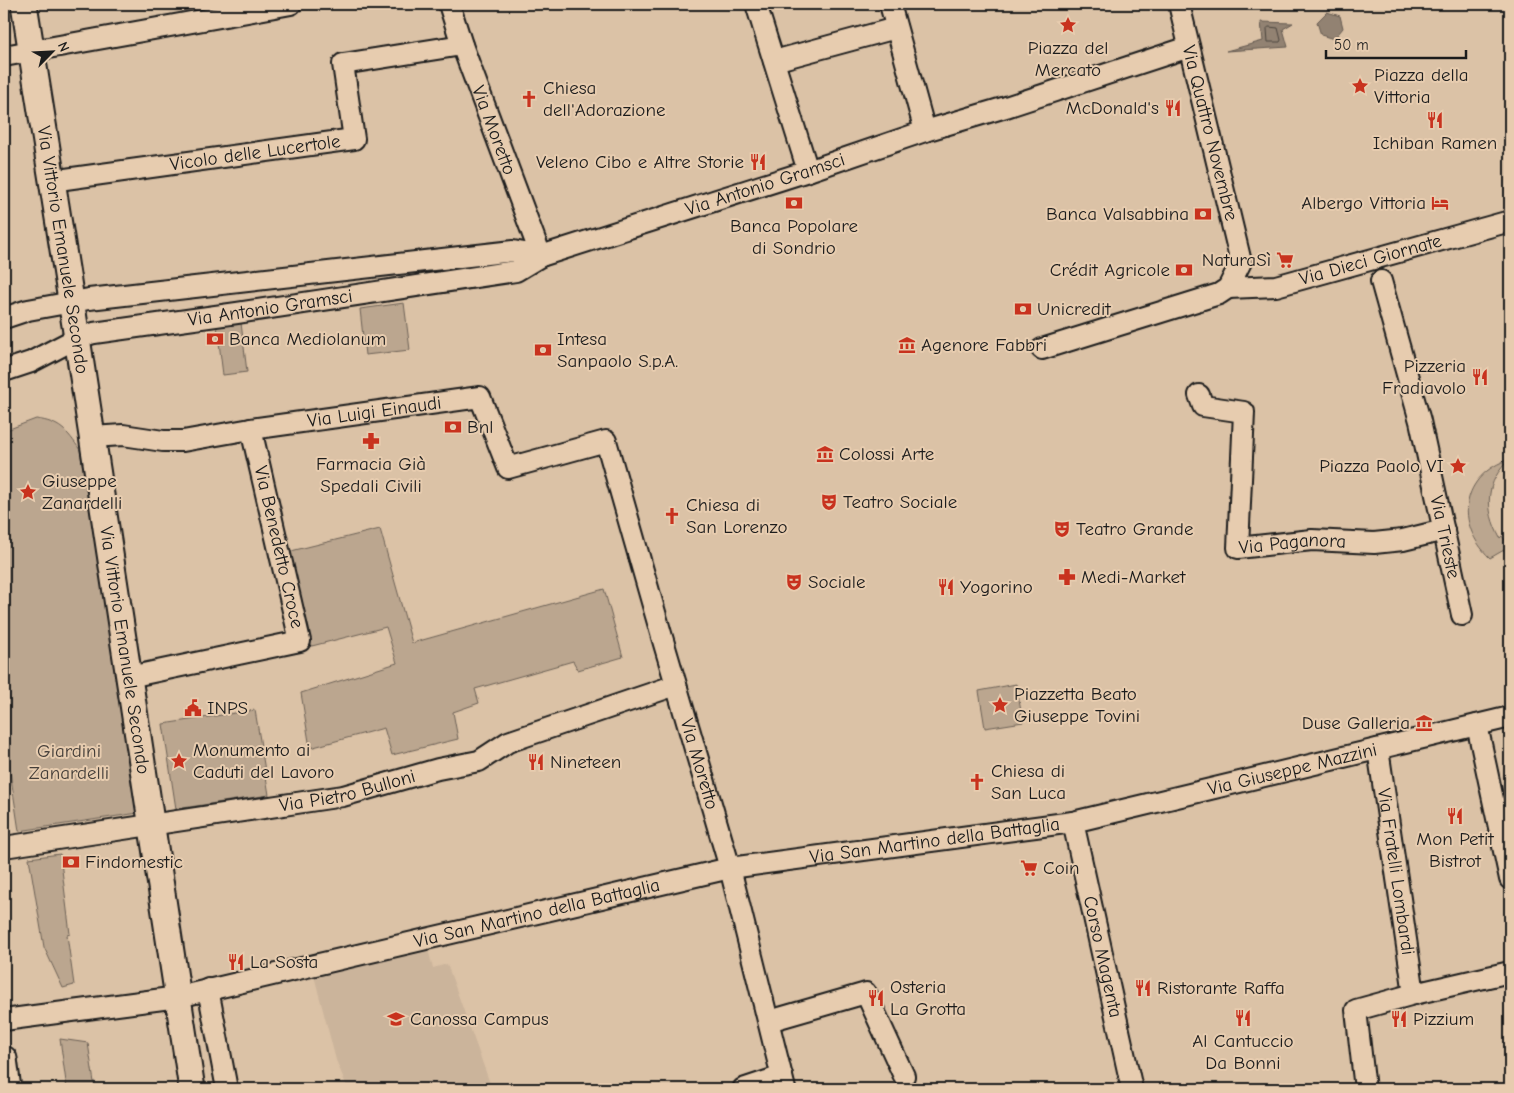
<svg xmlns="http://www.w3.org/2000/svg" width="1514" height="1093" viewBox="0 0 1514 1093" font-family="'Comic Neue',sans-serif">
<rect width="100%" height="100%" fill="#dbc2a6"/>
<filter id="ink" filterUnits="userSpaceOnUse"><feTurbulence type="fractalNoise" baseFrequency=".02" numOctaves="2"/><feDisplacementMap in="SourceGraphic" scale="10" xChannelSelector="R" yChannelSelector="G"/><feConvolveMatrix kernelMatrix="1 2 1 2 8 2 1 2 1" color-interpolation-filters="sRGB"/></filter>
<g filter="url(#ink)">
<path fill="#cbb49b" d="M 427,946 L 433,968 L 447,964 L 492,1089 L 348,1089 L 336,1060 L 313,972 Z"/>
<path fill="#bba68f" stroke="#6c6156" d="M 404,303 L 410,350 L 365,355 L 360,309 Z
M 241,323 L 247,372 L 223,375 L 217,326 Z
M 36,419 C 60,422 67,431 80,450 L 138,813 L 19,831 L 4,731 L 4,431 Z
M 1510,459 C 1485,482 1484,508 1500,538 L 1502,536 L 1510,546 L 1510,549 L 1504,550 L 1490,558 C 1454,523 1461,475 1510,459 Z
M 380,529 L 412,643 L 604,589 L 623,657 L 578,670 L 573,661 L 475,689 L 479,703 L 453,712 L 458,739 L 392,755 L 384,728 L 310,748 L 301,693 L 397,663 L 386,627 L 308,647 L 287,552 Z
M 1016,684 L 1023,722 L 985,728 L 979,691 Z
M 255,710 L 269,795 L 176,809 L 163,724 Z
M 60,854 L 70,934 L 67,935 L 74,985 L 63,988 L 44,947 L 29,858 Z
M 60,1039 L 88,1043 L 95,1089 L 67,1089 Z"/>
<path fill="#928272" stroke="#635950" d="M 1327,12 L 1340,16 L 1343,28 L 1334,39 L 1321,35 L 1317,22 Z
M 1261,22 L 1293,23 L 1283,29 L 1288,47 L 1226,51 L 1263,41 Z"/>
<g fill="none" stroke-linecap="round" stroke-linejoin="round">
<path stroke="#4b453e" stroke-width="1" d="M 1269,27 L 1278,28 L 1281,40 L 1280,42 L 1268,42 L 1267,29 Z"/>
<g stroke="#1c1c1c" stroke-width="24">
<g id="minor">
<path id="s1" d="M 449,4 L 462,45 L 541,256"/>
<path d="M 756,4 L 808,171"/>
<path d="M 890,4 L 925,131"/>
<path d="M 4,56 L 291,4"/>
<path d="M 774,61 L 896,28"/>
<path id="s2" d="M 51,181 L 354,139 L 343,64 L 462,45"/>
<path id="s3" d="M 1381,281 L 1420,421 L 1462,615"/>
<path id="s4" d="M 1228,288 L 1276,286 L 1510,221"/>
<path d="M 4,318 L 28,310 L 89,299 L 513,251 L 541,256"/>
<path d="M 1042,349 L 1219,294 L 1228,288 L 1241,262 L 1179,4"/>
<path id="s5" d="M 4,371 L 31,362 L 77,338 L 94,333 L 237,313 L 516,271 L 541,256 L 808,171 L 925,131 L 1006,107 L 1189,47"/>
<path id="s6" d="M 1199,395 L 1203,406 L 1244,412 L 1238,548 L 1312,540 L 1374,543 L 1403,540 L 1444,530"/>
<path id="s7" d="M 92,437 L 123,435 L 163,441 L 183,441 L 251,429 L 480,397 L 508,468 L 606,441 L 662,637 L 730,868 L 785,1089"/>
<path d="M 129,677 L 300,641 L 251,429"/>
<path d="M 1477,725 L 1510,879"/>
<path id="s8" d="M 1378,749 L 1414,994"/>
<path id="s9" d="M 1073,822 L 1132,1089"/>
<path id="s10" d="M 4,847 L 343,796 L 438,769 L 479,761 L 508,742 L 676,685"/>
<path d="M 208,989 L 227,1089"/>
<path id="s11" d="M 4,1020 L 178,997 L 730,868 L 1073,822 L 1510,717"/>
<path d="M 769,1021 L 866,993 L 904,1076"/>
<path d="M 743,1089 L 782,1076"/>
<path d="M 1365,1089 L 1356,1010 L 1414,994 L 1510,972"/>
</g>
</g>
<g stroke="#1c1c1c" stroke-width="29">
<g id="major">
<path id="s12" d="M 24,4 L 77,338 L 192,1089"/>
<path d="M 4,1059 L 8,1089"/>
</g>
</g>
<use href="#minor" stroke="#e7ccaf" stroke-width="20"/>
<use href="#major" stroke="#e7ccaf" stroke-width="25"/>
</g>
</g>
<defs>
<g id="sight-bare" transform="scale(1.35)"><path d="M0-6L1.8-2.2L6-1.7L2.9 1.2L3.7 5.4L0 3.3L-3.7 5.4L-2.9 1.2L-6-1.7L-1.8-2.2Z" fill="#c8321e" stroke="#e7ccaf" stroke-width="2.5" paint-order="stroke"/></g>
<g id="church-bare" transform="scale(1.35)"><path d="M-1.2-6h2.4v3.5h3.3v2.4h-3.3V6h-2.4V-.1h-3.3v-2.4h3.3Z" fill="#c8321e" stroke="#e7ccaf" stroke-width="2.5" paint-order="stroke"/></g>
<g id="restaurant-bare" transform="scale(1.35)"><path d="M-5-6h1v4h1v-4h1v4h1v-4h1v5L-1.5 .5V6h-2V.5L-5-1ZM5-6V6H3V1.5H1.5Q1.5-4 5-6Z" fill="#c8321e" stroke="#e7ccaf" stroke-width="2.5" paint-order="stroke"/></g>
<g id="bank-bare" transform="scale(1.35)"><path d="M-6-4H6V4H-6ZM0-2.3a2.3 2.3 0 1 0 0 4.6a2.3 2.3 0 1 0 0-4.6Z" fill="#c8321e" stroke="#e7ccaf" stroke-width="2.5" paint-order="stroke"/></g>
<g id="hotel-bare" transform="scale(1.35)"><path d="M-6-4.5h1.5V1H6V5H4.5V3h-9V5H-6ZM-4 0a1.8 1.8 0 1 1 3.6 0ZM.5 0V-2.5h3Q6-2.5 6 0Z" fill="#c8321e" stroke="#e7ccaf" stroke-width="2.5" paint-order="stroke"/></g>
<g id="supermarket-bare" transform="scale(1.35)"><path d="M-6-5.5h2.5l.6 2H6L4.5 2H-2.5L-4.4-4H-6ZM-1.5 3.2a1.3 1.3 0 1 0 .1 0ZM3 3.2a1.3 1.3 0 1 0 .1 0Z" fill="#c8321e" stroke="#e7ccaf" stroke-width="2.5" paint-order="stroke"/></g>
<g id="museum-bare" transform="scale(1.35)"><path d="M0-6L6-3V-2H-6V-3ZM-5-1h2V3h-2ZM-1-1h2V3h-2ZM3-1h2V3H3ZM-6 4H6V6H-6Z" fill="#c8321e" stroke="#e7ccaf" stroke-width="2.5" paint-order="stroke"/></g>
<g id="pharmacy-bare" transform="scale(1.35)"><path d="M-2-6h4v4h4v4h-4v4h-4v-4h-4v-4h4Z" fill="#c8321e" stroke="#e7ccaf" stroke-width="2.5" paint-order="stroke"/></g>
<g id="theatre-bare" transform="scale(1.35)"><path d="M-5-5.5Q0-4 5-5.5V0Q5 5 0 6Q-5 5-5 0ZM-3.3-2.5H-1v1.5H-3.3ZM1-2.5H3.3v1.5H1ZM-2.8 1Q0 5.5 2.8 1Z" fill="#c8321e" stroke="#e7ccaf" stroke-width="2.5" paint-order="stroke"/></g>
<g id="civic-bare" transform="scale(1.35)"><path d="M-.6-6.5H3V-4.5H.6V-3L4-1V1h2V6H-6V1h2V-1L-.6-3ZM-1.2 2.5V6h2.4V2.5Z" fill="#c8321e" stroke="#e7ccaf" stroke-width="2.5" paint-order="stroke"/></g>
<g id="school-bare" transform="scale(1.35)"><path d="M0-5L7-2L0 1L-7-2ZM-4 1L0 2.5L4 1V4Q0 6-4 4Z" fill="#c8321e" stroke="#e7ccaf" stroke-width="2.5" paint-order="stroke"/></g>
</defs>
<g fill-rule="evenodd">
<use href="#sight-bare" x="1068" y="25"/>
<use href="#sight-bare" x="1360" y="86"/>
<use href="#church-bare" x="529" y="99"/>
<use href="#restaurant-bare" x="1173" y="108"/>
<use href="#restaurant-bare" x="1435" y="120"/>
<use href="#restaurant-bare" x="758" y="162"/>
<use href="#bank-bare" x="794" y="203"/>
<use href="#hotel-bare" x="1440" y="203"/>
<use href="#bank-bare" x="1203" y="214"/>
<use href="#supermarket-bare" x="1285" y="260"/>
<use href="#bank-bare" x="1184" y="270"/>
<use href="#bank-bare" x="1023" y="309"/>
<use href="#bank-bare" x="215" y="339"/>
<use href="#museum-bare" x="907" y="345"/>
<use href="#bank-bare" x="543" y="350"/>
<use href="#restaurant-bare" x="1480" y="377"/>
<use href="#bank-bare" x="453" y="427"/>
<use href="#pharmacy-bare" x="371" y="441"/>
<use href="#museum-bare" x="825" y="454"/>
<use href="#sight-bare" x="1458" y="466"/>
<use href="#sight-bare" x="28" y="492"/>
<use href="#theatre-bare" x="829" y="502"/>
<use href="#church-bare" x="672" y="516"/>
<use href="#theatre-bare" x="1062" y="529"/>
<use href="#pharmacy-bare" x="1067" y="577"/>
<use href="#theatre-bare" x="794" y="582"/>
<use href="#restaurant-bare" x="946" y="587"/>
<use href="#sight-bare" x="1000" y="705"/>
<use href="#civic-bare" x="193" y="708"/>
<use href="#museum-bare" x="1424" y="723"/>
<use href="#sight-bare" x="179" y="761"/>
<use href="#restaurant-bare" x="536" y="762"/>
<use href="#church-bare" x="977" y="782"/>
<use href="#restaurant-bare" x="1455" y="816"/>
<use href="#bank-bare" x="71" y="862"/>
<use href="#supermarket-bare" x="1029" y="868"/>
<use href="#restaurant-bare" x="236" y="962"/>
<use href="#restaurant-bare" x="1143" y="988"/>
<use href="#restaurant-bare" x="876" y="998"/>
<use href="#restaurant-bare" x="1243" y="1018"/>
<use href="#school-bare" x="396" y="1019"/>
<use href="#restaurant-bare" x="1399" y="1019"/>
</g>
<g text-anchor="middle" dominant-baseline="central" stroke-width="4" stroke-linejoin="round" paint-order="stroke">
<g font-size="19" fill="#1c1c1c" stroke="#e7ccaf" text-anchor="start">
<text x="1068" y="48" text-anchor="middle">Piazza del<tspan x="1068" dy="22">Mercato</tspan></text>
<text x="1374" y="75">Piazza della<tspan x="1374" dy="22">Vittoria</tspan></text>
<text x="543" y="88">Chiesa<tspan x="543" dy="22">dell'Adorazione</tspan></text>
<text x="1159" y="108" text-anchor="end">McDonald's</text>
<text x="1435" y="143" text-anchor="middle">Ichiban Ramen</text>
<text x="744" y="162" text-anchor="end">Veleno Cibo e Altre Storie</text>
<text x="1426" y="203" text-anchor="end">Albergo Vittoria</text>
<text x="1189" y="214" text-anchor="end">Banca Valsabbina</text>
<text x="794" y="226" text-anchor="middle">Banca Popolare<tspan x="794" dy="22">di Sondrio</tspan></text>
<text x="1271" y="260" text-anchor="end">NaturaSì</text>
<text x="1170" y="270" text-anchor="end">Crédit Agricole</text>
<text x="1037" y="309">Unicredit</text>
<text x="229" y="339">Banca Mediolanum</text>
<text x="557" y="339">Intesa<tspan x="557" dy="22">Sanpaolo S.p.A.</tspan></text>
<text x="921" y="345">Agenore Fabbri</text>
<text x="1466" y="366" text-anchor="end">Pizzeria<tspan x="1466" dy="22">Fradiavolo</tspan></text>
<text x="467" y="427">Bnl</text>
<text x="839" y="454">Colossi Arte</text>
<text x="371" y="464" text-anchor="middle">Farmacia Già<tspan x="371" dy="22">Spedali Civili</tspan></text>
<text x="1444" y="466" text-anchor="end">Piazza Paolo VI</text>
<text x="42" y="481">Giuseppe<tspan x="42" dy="22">Zanardelli</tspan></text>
<text x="843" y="502">Teatro Sociale</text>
<text x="686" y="505">Chiesa di<tspan x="686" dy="22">San Lorenzo</tspan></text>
<text x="1076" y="529">Teatro Grande</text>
<text x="1081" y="577">Medi-Market</text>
<text x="808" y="582">Sociale</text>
<text x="960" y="587">Yogorino</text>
<text x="1014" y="694">Piazzetta Beato<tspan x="1014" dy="22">Giuseppe Tovini</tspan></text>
<text x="207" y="708">INPS</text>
<text x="1410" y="723" text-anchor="end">Duse Galleria</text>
<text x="193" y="750">Monumento ai<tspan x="193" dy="22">Caduti del Lavoro</tspan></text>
<text x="550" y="762">Nineteen</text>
<text x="991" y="771">Chiesa di<tspan x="991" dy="22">San Luca</tspan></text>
<text x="1455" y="839" text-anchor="middle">Mon Petit<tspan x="1455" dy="22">Bistrot</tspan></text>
<text x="85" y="862">Findomestic</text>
<text x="1043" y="868">Coin</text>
<text x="250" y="962">La Sosta</text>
<text x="890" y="987">Osteria<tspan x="890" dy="22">La Grotta</tspan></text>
<text x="1157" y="988">Ristorante Raffa</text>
<text x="410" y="1019">Canossa Campus</text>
<text x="1413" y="1019">Pizzium</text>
<text x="1243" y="1041" text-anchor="middle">Al Cantuccio<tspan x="1243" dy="22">Da Bonni</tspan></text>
</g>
<g font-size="19" fill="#1c1c1c" stroke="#e7ccaf">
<text stroke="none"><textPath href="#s1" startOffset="134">Via Moretto</textPath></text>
<text transform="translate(1210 133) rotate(76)">Via Quattro Novembre</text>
<text stroke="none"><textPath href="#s2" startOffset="206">Vicolo delle Lucertole</textPath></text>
<text stroke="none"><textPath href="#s5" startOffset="789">Via Antonio Gramsci</textPath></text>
<text stroke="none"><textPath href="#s12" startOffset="249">Via Vittorio Emanuele Secondo</textPath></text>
<text stroke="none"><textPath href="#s4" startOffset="146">Via Dieci Giornate</textPath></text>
<text stroke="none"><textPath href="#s5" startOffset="276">Via Antonio Gramsci</textPath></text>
<text stroke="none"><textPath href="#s7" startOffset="285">Via Luigi Einaudi</textPath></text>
<text stroke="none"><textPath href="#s3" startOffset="264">Via Trieste</textPath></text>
<text stroke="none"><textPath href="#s6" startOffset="244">Via Paganora</textPath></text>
<text transform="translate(279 547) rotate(77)">Via Benedetto Croce</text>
<text stroke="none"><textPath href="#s12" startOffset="654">Via Vittorio Emanuele Secondo</textPath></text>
<text stroke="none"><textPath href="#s7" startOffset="906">Via Moretto</textPath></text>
<text stroke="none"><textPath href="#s11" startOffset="1314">Via Giuseppe Mazzini</textPath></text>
<text stroke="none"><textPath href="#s10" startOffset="348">Via Pietro Bulloni</textPath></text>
<text stroke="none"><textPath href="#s11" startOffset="949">Via San Martino della Battaglia</textPath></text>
<text stroke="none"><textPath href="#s8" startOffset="124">Via Fratelli Lombardi</textPath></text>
<text stroke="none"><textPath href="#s11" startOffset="544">Via San Martino della Battaglia</textPath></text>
<text stroke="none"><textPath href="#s9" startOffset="138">Corso Magenta</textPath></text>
</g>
<g font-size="19" fill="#443e39" stroke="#e7ccaf">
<text x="69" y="751">Giardini<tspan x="69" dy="22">Zanardelli</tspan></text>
</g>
</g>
<rect width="1514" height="1093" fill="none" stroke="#e7ccaf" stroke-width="20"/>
<rect x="10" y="10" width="1494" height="1073" fill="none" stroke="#1c1c1c" stroke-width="2" filter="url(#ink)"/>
<g transform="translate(52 52) rotate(66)" stroke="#e7ccaf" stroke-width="4" paint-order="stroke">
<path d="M0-4L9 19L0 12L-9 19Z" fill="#1c1c1c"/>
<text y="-8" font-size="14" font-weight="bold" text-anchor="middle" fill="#1c1c1c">N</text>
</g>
<path d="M1326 50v8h140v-8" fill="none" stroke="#1c1c1c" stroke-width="2.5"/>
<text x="1334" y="50" font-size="15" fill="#1c1c1c" stroke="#e7ccaf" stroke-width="4" paint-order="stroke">50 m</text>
</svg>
